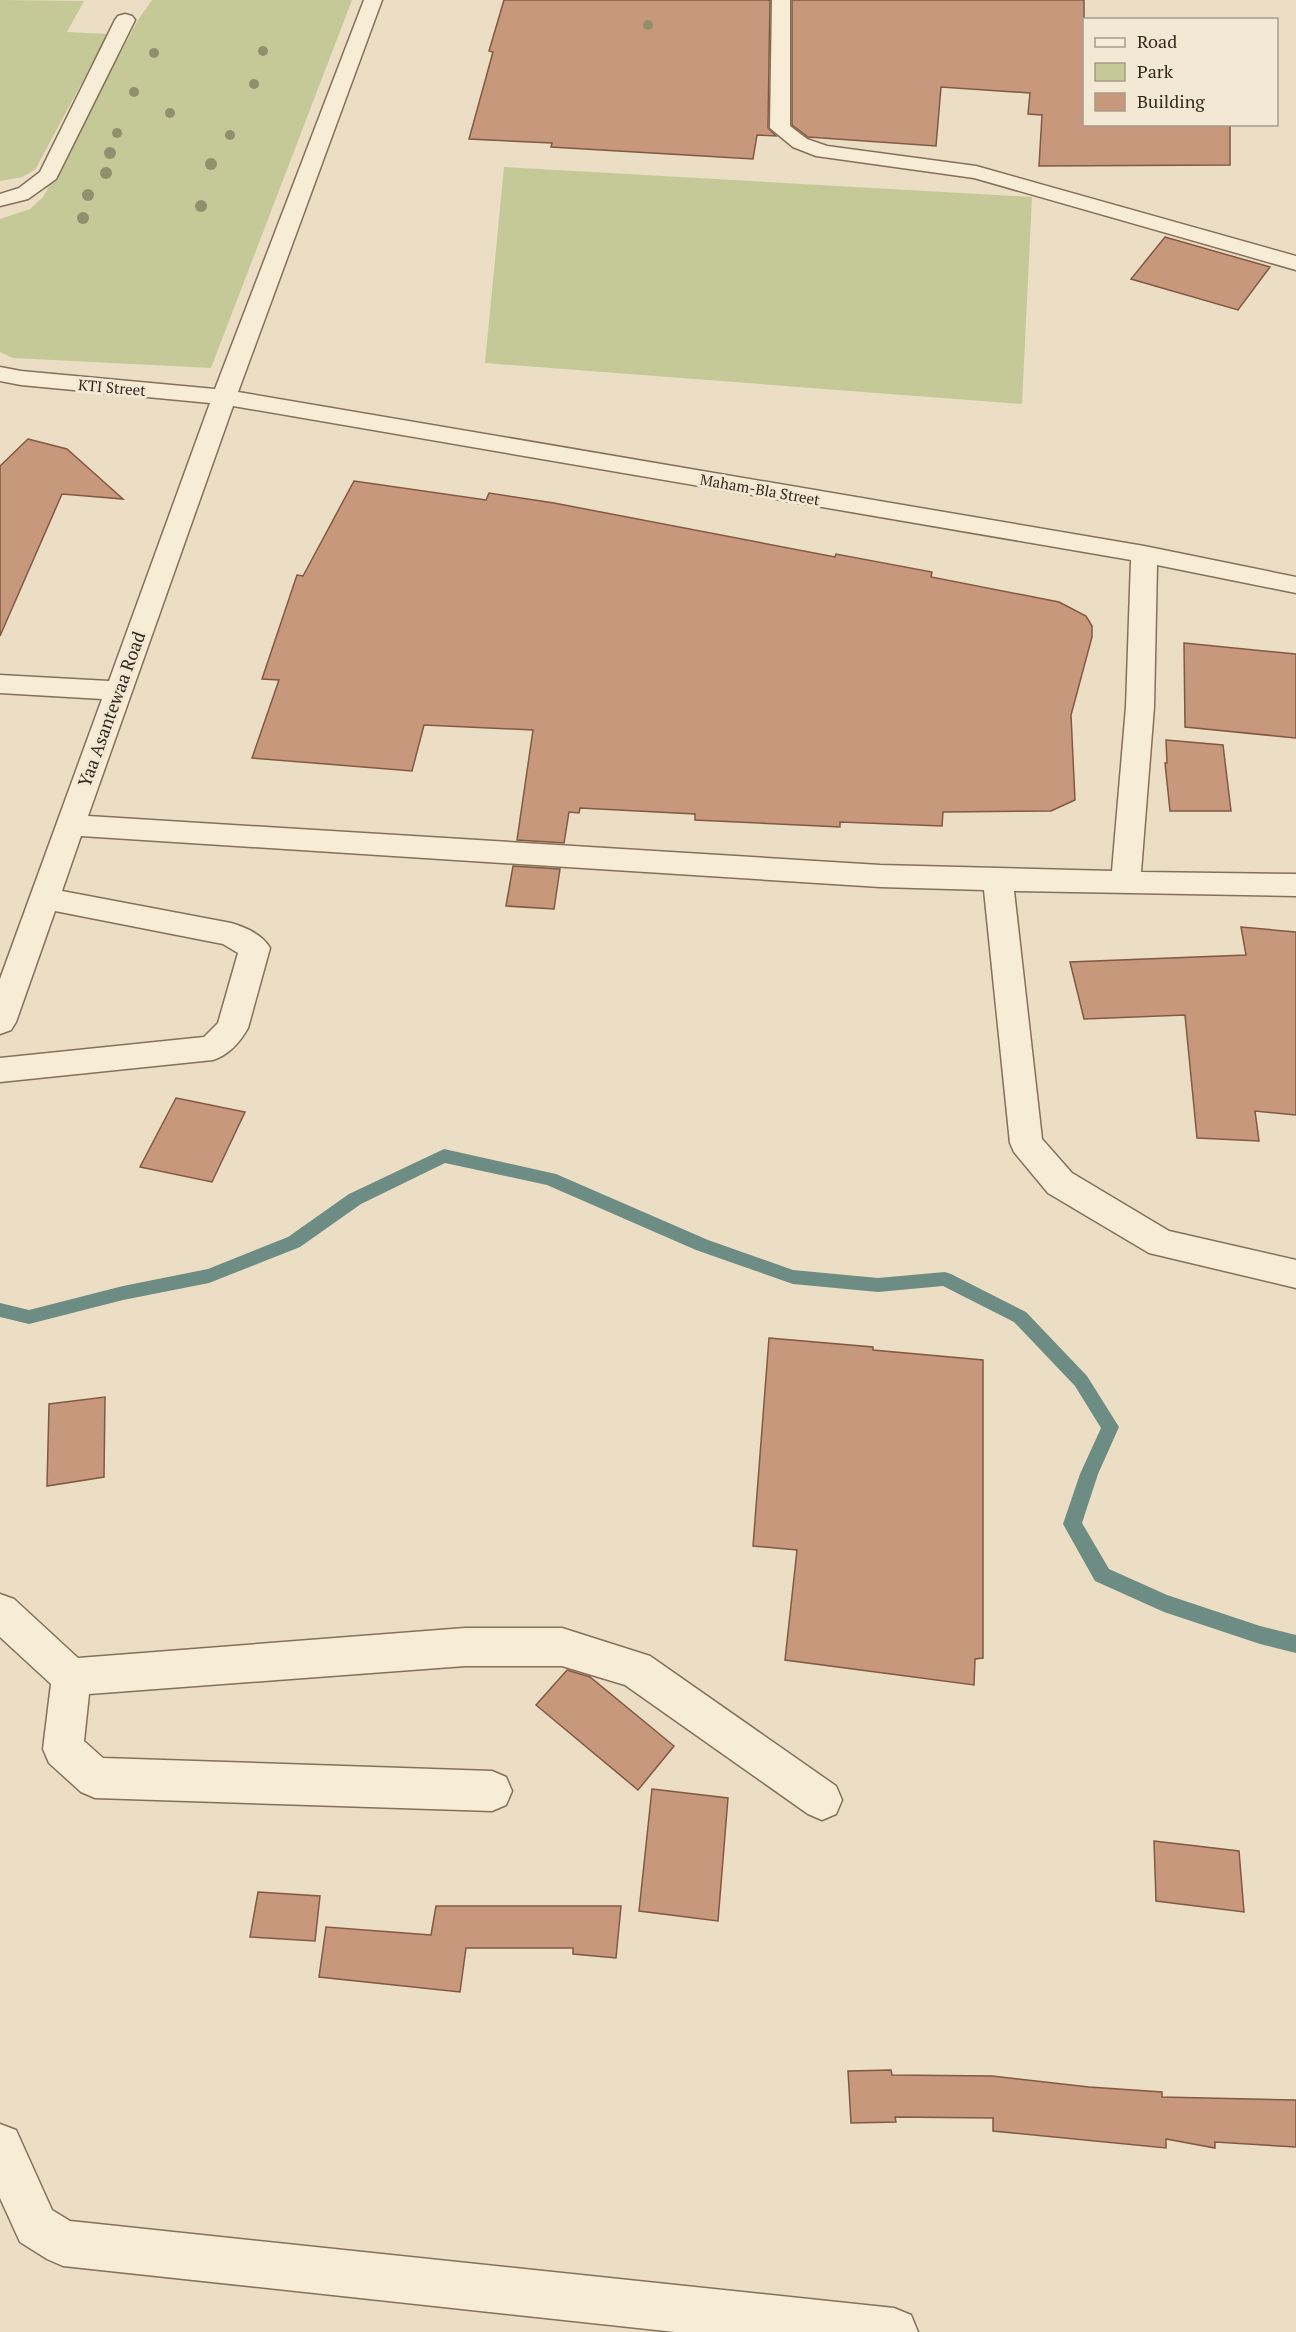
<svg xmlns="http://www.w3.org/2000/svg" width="1296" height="2332" viewBox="0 0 1296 2332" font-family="'PT Serif',serif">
<rect width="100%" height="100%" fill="#ebdec4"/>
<path fill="#c5c998" d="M 0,0 L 84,1 L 67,32 L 108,34 L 35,170 L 22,177 L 0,181 Z
M 152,0 L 352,0 L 211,368 L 13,358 L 0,352 L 0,219 L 30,209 L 43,197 L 138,20 Z
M 504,167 L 1032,197 L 1022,404 L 485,363 Z"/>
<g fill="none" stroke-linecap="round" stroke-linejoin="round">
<path fill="#6d8c83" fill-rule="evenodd" d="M 444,1149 L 556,1174 L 708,1240 L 793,1270 L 878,1278 L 945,1272 L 951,1274 L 1026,1312 L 1087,1376 L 1119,1427 L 1098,1474 L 1082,1523 L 1109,1569 L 1167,1595 L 1260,1626 L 1296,1635 L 1296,1653 L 1260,1644 L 1164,1612 L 1095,1581 L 1063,1524 L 1080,1474 L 1101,1428 L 1075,1386 L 1014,1322 L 943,1286 L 878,1292 L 793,1284 L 696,1250 L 547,1185 L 445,1163 L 361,1204 L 300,1247 L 209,1283 L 123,1300 L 29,1324 L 0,1317 L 0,1303 L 29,1310 L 123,1286 L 208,1269 L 288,1237 L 349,1194 Z"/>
</g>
<path fill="#c7987c" stroke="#825943" stroke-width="1.5" d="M 504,0 L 770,0 L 768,128 L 776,136 L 757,135 L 753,159 L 551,147 L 552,143 L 469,139 L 493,52 L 489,51 Z
M 792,0 L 1084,0 L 1084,124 L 1230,124 L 1230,165 L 1039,166 L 1042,115 L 1028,114 L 1030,93 L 941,87 L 936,146 L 808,137 L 792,125 Z
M 1165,237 L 1270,267 L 1238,310 L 1131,279 Z
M 28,439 L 67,449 L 123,499 L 62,494 L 0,636 L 0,466 Z
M 354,481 L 486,500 L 489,493 L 554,503 L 835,557 L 836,554 L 932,572 L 931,577 L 1059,602 L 1086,616 L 1092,626 L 1092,637 L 1071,715 L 1075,800 L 1051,811 L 943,812 L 942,826 L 840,822 L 840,827 L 695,820 L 695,814 L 580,808 L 579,813 L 569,812 L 564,843 L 517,840 L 533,730 L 424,725 L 412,771 L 252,758 L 279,680 L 262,679 L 297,575 L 303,576 Z
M 1184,643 L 1296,654 L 1296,738 L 1185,727 Z
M 1166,740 L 1223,745 L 1231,811 L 1170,811 L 1165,763 L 1167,763 Z
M 513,866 L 560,869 L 554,909 L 506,906 Z
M 1241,927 L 1296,932 L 1296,1115 L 1255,1111 L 1259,1141 L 1197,1138 L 1185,1015 L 1084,1019 L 1070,962 L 1246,955 Z
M 176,1098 L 245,1112 L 212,1182 L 140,1167 Z
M 769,1338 L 873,1347 L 873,1350 L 983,1360 L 983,1658 L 975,1659 L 974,1685 L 785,1660 L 797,1550 L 753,1546 Z
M 105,1397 L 104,1477 L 47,1486 L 49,1404 Z
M 567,1670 L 590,1677 L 674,1746 L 638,1790 L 536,1705 Z
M 652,1789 L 728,1798 L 718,1921 L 639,1911 Z
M 1154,1841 L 1239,1851 L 1244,1912 L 1156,1901 Z
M 258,1892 L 320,1896 L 315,1941 L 250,1937 Z
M 436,1906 L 621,1906 L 616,1958 L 573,1954 L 573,1948 L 466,1948 L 460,1992 L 319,1977 L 326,1927 L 431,1935 Z
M 891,2070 L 892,2075 L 992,2076 L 1089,2087 L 1162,2092 L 1162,2097 L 1296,2100 L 1296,2147 L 1215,2142 L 1215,2148 L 1166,2139 L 1166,2148 L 993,2131 L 993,2118 L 895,2117 L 896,2122 L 851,2123 L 848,2071 Z"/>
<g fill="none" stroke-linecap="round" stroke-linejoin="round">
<g stroke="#85705b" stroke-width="3">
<path id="minor" d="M 364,0 L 382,0 L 238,392 L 1144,546 L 1296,577 L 1296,593 L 1157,565 L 1154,707 L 1141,872 L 1296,874 L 1296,896 L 1014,891 L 1042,1139 L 1072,1173 L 1169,1231 L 1296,1260 L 1296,1288 L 1149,1253 L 1048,1193 L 1014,1152 L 1010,1143 L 984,890 L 880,887 L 81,836 L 62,891 L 231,923 C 245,927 263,935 270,948 L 248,1028 C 240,1042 229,1055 213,1060 L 0,1082 L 0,1058 L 204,1037 L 218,1023 L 238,953 L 223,944 L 55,911 L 16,1022 L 11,1030 L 0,1034 L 0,979 L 102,699 L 0,693 L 0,675 L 109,681 L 210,403 L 21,385 L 0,381 L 0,367 L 21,371 L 215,389 ZM 233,406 L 1131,560 L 1126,707 L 1112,871 L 880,865 L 88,816 Z
M 772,0 L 790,0 L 790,126 L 807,139 L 827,146 L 976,166 L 1296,256 L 1296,270 L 974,178 L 816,156 L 793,147 L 770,128 Z
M 125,14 L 132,16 L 135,20 L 56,179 L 28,199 L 0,206 L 0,194 L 19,188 L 40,172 L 115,20 L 118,16 Z
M 0,1594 L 14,1599 L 78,1658 L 465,1628 L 562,1628 L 650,1656 L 836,1786 L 842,1800 L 836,1814 L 822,1820 L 808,1814 L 625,1685 L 562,1666 L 465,1666 L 89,1694 L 84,1741 L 103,1758 L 492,1771 L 506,1777 L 512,1791 L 506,1805 L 492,1811 L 95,1798 L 81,1792 L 49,1763 L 43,1749 L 51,1684 L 0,1637 Z
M 0,2124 L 16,2130 L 52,2210 L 70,2221 L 894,2308 L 911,2315 L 918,2332 L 675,2332 L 63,2266 L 47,2259 L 20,2242 L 0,2198 Z"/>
</g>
<use href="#minor" fill="#f7ecd6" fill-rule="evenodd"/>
</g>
<g fill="#91906d">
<circle cx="648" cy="25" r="5"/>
<circle cx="263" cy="51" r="5"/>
<circle cx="154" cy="53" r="5"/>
<circle cx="254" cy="84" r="5"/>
<circle cx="134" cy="92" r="5"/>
<circle cx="170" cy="113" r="5"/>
<circle cx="117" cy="133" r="5"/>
<circle cx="230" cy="135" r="5"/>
<circle cx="110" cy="153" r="6"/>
<circle cx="211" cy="164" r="6"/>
<circle cx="106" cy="173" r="6"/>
<circle cx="88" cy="195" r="6"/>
<circle cx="201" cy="206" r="6"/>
<circle cx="83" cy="218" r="6"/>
</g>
<g text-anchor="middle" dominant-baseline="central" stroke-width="6" stroke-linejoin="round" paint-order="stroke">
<g font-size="15" fill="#35291e" stroke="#f3e8d3">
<text transform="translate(112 387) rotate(5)">KTI Street</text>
<text transform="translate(760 489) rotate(10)">Maham-Bla Street</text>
</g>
<g font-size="18" fill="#35291e" stroke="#f3e8d3">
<text transform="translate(111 709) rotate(-70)">Yaa Asantewaa Road</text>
</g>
</g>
<rect x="1083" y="18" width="195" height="108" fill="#f3e8d3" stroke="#a79c8b" stroke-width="1.5"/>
<rect x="1095" y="38" width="30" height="9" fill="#f7ecd6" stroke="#a79c8b" stroke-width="1.5"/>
<text x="1137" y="48" font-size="18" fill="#35291e">Road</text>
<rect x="1095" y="63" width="30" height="18" fill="#c5c998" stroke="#a79c8b" stroke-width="1.5"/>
<text x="1137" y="78" font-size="18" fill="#35291e">Park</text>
<rect x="1095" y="93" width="30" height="18" fill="#c7987c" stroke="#a79c8b" stroke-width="1.5"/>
<text x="1137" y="108" font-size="18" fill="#35291e">Building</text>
</svg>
